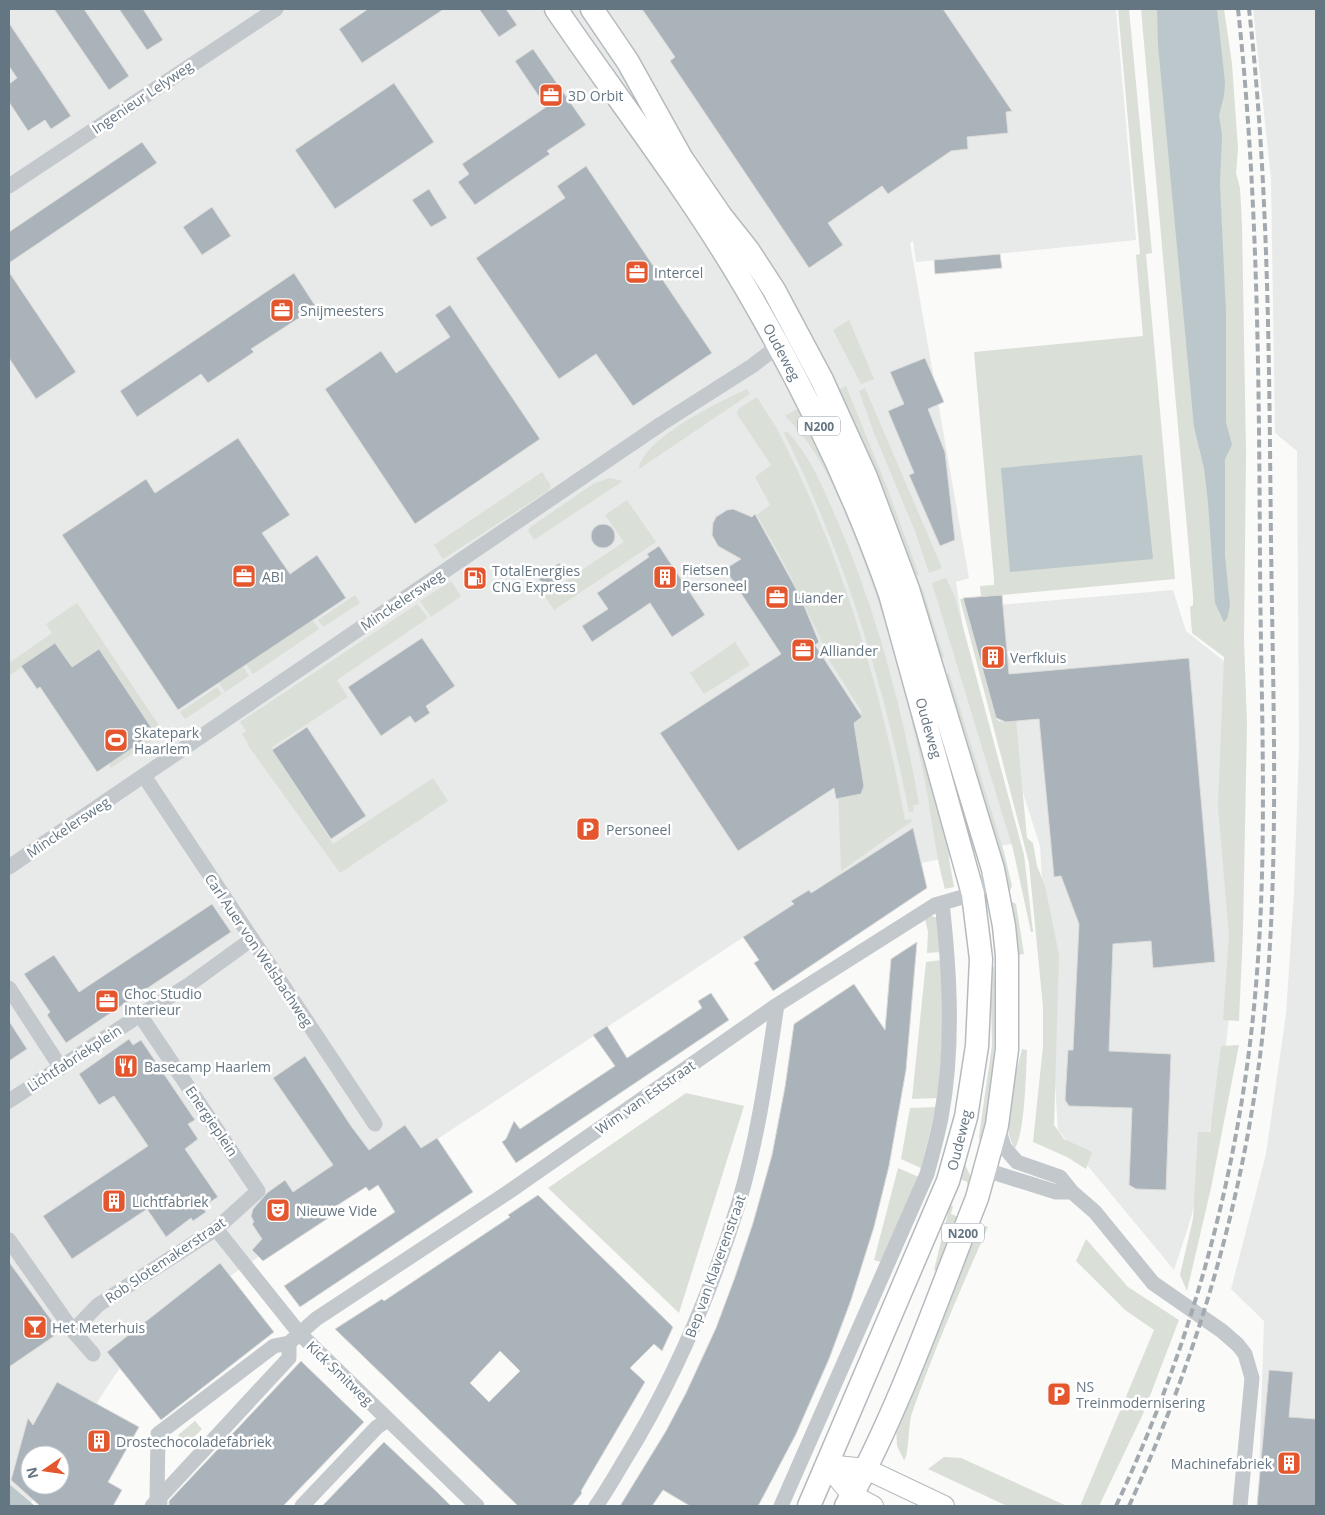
<svg xmlns="http://www.w3.org/2000/svg" width="1325" height="1515" viewBox="0 0 1325 1515" font-family="'Open Sans',sans-serif">
<rect width="100%" height="100%" fill="#fafaf8"/>
<path fill="#e8e9e9" d="M 9,9 L 1116,9 L 1136,240 L 916,262 L 913,241 L 910,243 L 969,578 L 956,582 L 966,647 L 1015,843 L 824,884 L 142,1334 L 60,1459 L 60,1455 L 30,1455 L 30,1485 L 43,1485 L 29,1506 L 9,1506 Z
M 1253,9 L 1316,9 L 1316,1506 L 1258,1506 L 1264,1321 L 1231,1289 L 1266,1154 L 1286,1014 L 1294,893 L 1299,746 L 1297,451 L 1275,433 L 1271,179 Z
M 1173,590 L 1186,631 L 1234,669 L 1237,937 L 1225,1056 L 1191,1218 L 1174,1270 L 1058,1130 L 1040,846 L 964,608 Z"/>
<path fill="#dadfd7" d="M 1118,9 L 1129,9 L 1152,253 L 1146,254 L 1175,579 L 981,597 L 980,586 L 994,585 L 994,579 L 974,352 L 1143,336 L 1136,255 L 1140,254 Z
M 1141,9 L 1224,9 L 1232,64 L 1238,149 L 1236,173 L 1240,188 L 1242,225 L 1246,453 L 1244,640 L 1247,724 L 1243,930 L 1239,1021 L 1223,1020 L 1229,936 L 1218,807 L 1224,657 L 1192,633 L 1190,607 L 1193,605 L 1193,596 Z
M 849,320 L 874,379 L 861,384 L 833,330 Z
M 846,386 L 888,490 L 919,575 L 909,578 L 833,392 Z
M 865,388 L 942,568 L 929,573 L 915,531 L 874,433 L 859,391 Z
M 747,389 L 750,394 L 639,469 C 642,439 721,401 747,389 Z
M 757,397 C 763,408 771,418 777,429 C 841,552 880,684 905,820 L 911,819 L 912,821 L 841,871 L 838,788 L 851,720 L 862,712 L 820,646 L 823,644 L 786,567 L 757,515 L 770,505 L 755,477 L 771,465 L 737,414 L 738,409 Z
M 803,406 L 881,592 L 942,818 L 954,887 L 945,889 C 935,854 932,817 925,781 C 907,695 885,611 852,530 C 835,488 818,448 785,416 Z
M 787,431 C 811,457 823,488 837,520 C 876,610 902,707 919,804 L 913,805 L 914,811 L 909,812 C 882,677 845,557 784,433 Z
M 542,472 L 551,486 L 548,491 L 443,559 L 434,545 Z
M 609,478 L 623,481 L 534,540 L 528,530 L 532,526 L 593,484 Z
M 627,500 L 656,542 L 554,610 L 544,595 L 624,542 L 605,515 Z
M 946,578 L 955,597 L 1024,855 L 1033,932 L 1031,932 L 1013,849 L 932,583 Z
M 451,581 L 461,596 L 431,617 L 420,601 Z
M 922,587 L 944,657 L 932,660 L 913,589 Z
M 355,595 L 360,603 L 323,627 L 318,620 Z
M 960,599 L 963,599 L 996,719 L 1001,722 L 1016,721 L 1027,838 L 1033,843 L 1037,866 L 1045,886 L 1059,955 L 1054,1125 L 1064,1139 L 1092,1152 L 1086,1169 L 1067,1157 L 1033,1142 L 1043,1046 L 1043,1007 L 1029,863 Z
M 77,603 L 164,733 L 111,768 L 70,668 L 54,644 L 9,676 L 9,663 L 52,633 L 46,624 Z
M 417,604 L 428,618 L 337,680 L 348,697 L 271,748 L 333,844 L 433,778 L 448,801 L 340,873 L 247,744 L 248,743 L 242,734 L 246,731 L 240,722 Z
M 312,620 L 319,629 L 253,674 L 246,664 Z
M 735,642 L 750,665 L 704,694 L 690,673 Z
M 243,667 L 249,676 L 225,692 L 219,683 Z
M 949,673 L 1004,852 L 1012,886 L 1009,892 L 944,674 Z
M 217,687 L 222,694 L 185,719 L 180,712 Z
M 1009,900 L 1016,904 L 1024,954 L 1012,956 Z
M 932,916 L 937,918 L 941,952 L 927,953 L 928,932 L 925,919 Z
M 942,960 L 944,1015 L 938,1098 L 912,1099 L 926,962 Z
M 990,967 L 994,967 C 999,1026 992,1082 984,1140 L 980,1146 L 979,1136 L 992,1045 Z
M 1239,1045 L 1211,1188 L 1187,1291 L 1180,1275 L 1193,1219 L 1198,1132 L 1210,1132 L 1221,1046 Z
M 1022,1049 L 1027,1050 C 1026,1071 1025,1133 1015,1148 C 997,1123 1016,1077 1022,1049 Z
M 686,1093 L 744,1106 L 679,1313 L 548,1188 Z
M 936,1107 L 921,1168 L 901,1159 L 910,1108 Z
M 964,1162 L 972,1180 L 968,1191 L 967,1182 L 958,1178 Z
M 898,1168 L 919,1177 L 883,1263 L 874,1260 Z
M 950,1205 L 953,1206 L 951,1214 L 959,1217 L 938,1271 L 934,1270 Z
M 977,1223 L 988,1227 C 961,1288 934,1350 912,1413 C 908,1424 909,1457 904,1460 L 897,1446 L 896,1427 Z
M 1086,1239 L 1128,1287 L 1179,1320 L 1143,1414 L 1099,1506 L 1080,1506 L 1154,1330 L 1125,1310 L 1076,1261 Z
M 195,1421 L 202,1429 L 186,1445 L 178,1435 Z
M 944,1457 L 961,1458 L 1067,1506 L 1007,1506 L 928,1469 Z"/>
<path fill="#bbc7cb" d="M 1157,9 L 1217,9 L 1225,82 L 1224,96 L 1219,115 L 1222,135 L 1220,184 L 1226,313 L 1226,422 L 1232,445 L 1225,459 L 1225,556 L 1230,606 L 1227,619 L 1224,622 L 1215,603 L 1208,502 L 1204,468 L 1194,427 L 1158,45 Z
M 1142,455 L 1153,559 L 1010,572 L 1001,468 Z
M 9,1484 L 35,1506 L 9,1506 Z"/>
<path fill="#aab3b9" stroke="#dcdcda" fill-rule="evenodd" d="M 54,9 L 84,9 L 129,76 L 109,90 Z
M 119,9 L 143,9 L 163,40 L 147,50 Z
M 368,9 L 444,9 L 362,63 L 339,29 Z
M 479,9 L 506,9 L 517,25 L 499,37 Z
M 642,9 L 943,9 L 1012,111 L 1006,112 L 1008,133 L 967,137 L 968,149 L 951,151 L 888,194 L 882,186 L 828,223 L 843,245 L 809,268 L 670,61 L 675,57 Z
M 9,23 L 71,116 L 51,129 L 45,120 L 28,131 L 9,102 L 9,84 L 17,78 L 9,66 Z
M 533,49 L 586,125 L 547,151 L 550,154 L 475,205 L 458,182 L 469,174 L 462,164 L 546,107 L 515,61 Z
M 394,83 L 434,142 L 335,209 L 295,150 Z
M 142,142 L 157,163 L 9,263 L 9,232 Z
M 586,166 L 712,353 L 633,406 L 596,354 L 559,379 L 476,258 L 565,198 L 557,186 Z
M 429,189 L 447,218 L 431,227 L 412,200 Z
M 212,207 L 231,236 L 202,255 L 183,227 Z
M 1000,254 L 1002,268 L 935,274 L 934,260 Z
M 9,272 L 76,372 L 36,399 L 9,358 Z
M 294,273 L 316,307 L 251,349 L 254,352 L 208,383 L 201,374 L 137,417 L 120,391 Z
M 450,305 L 540,439 L 415,524 L 325,389 L 381,351 L 396,373 L 450,337 L 435,315 Z
M 925,358 L 944,402 L 928,409 L 945,452 L 955,540 L 940,546 L 909,475 L 914,473 L 888,411 L 904,404 L 890,372 Z
M 238,438 L 290,515 L 262,533 L 290,574 L 317,555 L 346,598 L 178,710 L 62,535 L 146,479 L 155,493 Z
M 733,509 L 752,517 L 755,514 L 800,596 L 819,642 L 815,645 L 862,717 L 854,723 L 864,786 L 861,794 L 836,799 L 834,788 L 738,851 L 660,733 L 781,654 L 725,569 L 741,559 L 718,546 L 712,535 L 713,523 L 716,517 L 727,510 Z
M591 536a12 12 0 1 1 24 0a12 12 0 1 1-24 0Z
M 659,546 L 705,615 L 672,637 L 650,603 L 592,642 L 582,626 L 608,609 L 597,593 L 649,557 L 647,554 Z
M 559,563 L 568,576 L 547,590 L 538,578 Z
M 1002,595 L 1009,674 L 1189,658 L 1215,962 L 1153,968 L 1151,941 L 1113,944 L 1109,1051 L 1171,1054 L 1166,1190 L 1136,1189 L 1129,1185 L 1132,1108 L 1069,1106 L 1065,1100 L 1068,1050 L 1073,1050 L 1079,924 L 1061,876 L 1054,877 L 1039,719 L 1006,722 L 996,718 L 963,598 Z
M 422,638 L 455,686 L 426,706 L 430,713 L 415,723 L 410,716 L 381,736 L 348,687 Z
M 55,643 L 72,667 L 99,649 L 155,733 L 97,772 L 40,687 L 37,689 L 21,666 Z
M 307,727 L 366,816 L 331,839 L 272,750 Z
M 913,828 L 927,888 L 773,991 L 754,963 L 759,960 L 743,937 L 794,904 L 791,901 L 809,890 L 811,893 Z
M 212,904 L 231,932 L 66,1043 L 47,1015 L 50,1012 L 24,974 L 54,955 L 79,992 Z
M 917,942 L 906,1070 L 889,1166 L 874,1227 L 851,1300 L 829,1359 L 796,1434 L 764,1495 L 758,1506 L 690,1506 L 663,1490 L 652,1506 L 620,1506 L 666,1431 L 686,1393 L 716,1328 L 735,1277 L 753,1223 L 772,1155 L 785,1087 L 794,1024 L 854,984 L 885,1030 L 891,959 Z
M 711,993 L 729,1020 L 516,1163 L 502,1142 L 506,1139 L 514,1121 L 520,1129 L 615,1066 L 593,1035 L 607,1026 L 627,1058 L 702,1008 L 698,1001 Z
M 9,1021 L 27,1049 L 9,1061 Z
M 129,1039 L 133,1045 L 141,1040 L 195,1120 L 188,1124 L 198,1139 L 185,1149 L 218,1197 L 202,1207 L 206,1212 L 193,1221 L 191,1218 L 166,1237 L 147,1209 L 72,1259 L 43,1216 L 148,1146 L 114,1096 L 99,1105 L 79,1074 Z
M 305,1056 L 351,1126 L 369,1150 L 405,1125 L 421,1148 L 437,1138 L 473,1192 L 300,1307 L 284,1286 L 395,1212 L 378,1185 L 369,1191 L 366,1187 L 333,1208 L 336,1213 L 263,1261 L 252,1250 L 262,1239 L 252,1224 L 254,1222 L 251,1216 L 253,1209 L 267,1193 L 285,1180 L 293,1192 L 333,1165 L 273,1078 Z
M 538,1195 L 673,1327 L 662,1351 L 654,1344 L 630,1368 L 645,1382 L 581,1491 L 582,1493 L 572,1506 L 518,1506 L 335,1329 L 382,1299 L 384,1301 L 510,1217 L 508,1215 ZM 500,1351 L 520,1371 L 489,1402 L 470,1383 Z
M 9,1262 L 60,1332 L 9,1367 Z
M 220,1263 L 274,1332 L 161,1420 L 107,1352 Z
M 301,1361 L 364,1422 L 283,1506 L 169,1506 L 169,1501 Z
M 1269,1370 L 1293,1372 L 1289,1417 L 1316,1419 L 1316,1506 L 1257,1506 Z
M 57,1382 L 139,1427 L 108,1482 L 122,1490 L 113,1506 L 40,1506 L 11,1480 L 28,1418 L 33,1425 ZM 30,1455 L 60,1455 L 60,1485 L 30,1485 Z
M 384,1442 L 437,1492 L 451,1506 L 322,1506 Z"/>
<g fill="none" stroke-linecap="round" stroke-linejoin="round">
<g stroke="#b3babf" stroke-width="22">
<path id="secondary" d="M 827,1465 L 866,1469 L 944,1506
M 827,1465 L 852,1495 L 873,1506"/>
</g>
<g stroke="#b5babe" stroke-width="25">
<path id="primary" d="M 556,9 C 620,103 690,192 747,290 C 803,386 853,489 890,594 L 973,894 L 981,959 L 977,1046 L 966,1117 L 948,1181 L 809,1506
M 592,9 L 628,62 L 682,159 L 721,216 L 748,250 L 774,290 L 822,380 L 866,477 L 908,589 L 993,869 L 1004,926 L 1007,956 L 1007,1049 L 997,1125 L 977,1198 C 936,1302 900,1408 846,1506"/>
</g>
<path stroke="#c3c8cc" stroke-width="15" d="M 9,186 L 276,9
M 144,776 L 375,1124
M 9,867 L 661,424 L 752,366 L 786,340
M 9,988 L 61,1068
M 9,1101 L 140,1015
M 998,1127 L 1004,1147 L 1017,1162 L 1060,1177 L 1072,1192 L 1095,1212 L 1153,1283 L 1222,1331 L 1238,1345 L 1245,1354 L 1252,1378 L 1240,1506
M 986,1170 L 1056,1192 L 1072,1192
M 216,1229 L 300,1334 L 477,1506
M 9,1240 L 73,1331 L 93,1354
M 73,1331 L 98,1305 L 216,1229 L 258,1191 L 140,1015 L 190,984 L 252,939
M 160,1503 L 157,1499 L 158,1434 L 274,1346 L 289,1343
M 152,1506 L 289,1358 L 289,1343 L 316,1319 L 507,1193 L 777,1005 L 935,905 L 973,894 L 986,884 L 993,869
M 302,1506 L 377,1427 L 388,1420
M 596,1506 C 606,1492 615,1476 624,1461 C 674,1380 711,1293 739,1202 C 758,1138 767,1071 777,1005
M 781,1506 L 927,1174 C 932,1156 937,1137 941,1118 C 954,1048 950,974 942,903"/>
<use href="#secondary" stroke="#fff" stroke-width="20"/>
<use href="#primary" stroke="#fff" stroke-width="22"/>
<path stroke="#a2aab0" stroke-width="4" stroke-dasharray="8 4" stroke-linecap="butt" d="M 1116,1506 C 1193,1342 1241,1166 1256,985 C 1268,846 1261,705 1260,565 C 1259,380 1258,194 1238,9
M 1129,1506 C 1198,1356 1245,1195 1263,1031 C 1280,869 1273,705 1271,542 C 1269,365 1269,186 1249,9"/>
</g>
<defs>
<g id="office-square" transform="scale(1.25)"><rect x="-9" y="-9" width="18" height="18" rx="4" fill="#e4572e" stroke="#fff"/><path d="M-6-3h4V-5.5h4V-3h4V5H-6ZM-1-4.5V-3h2v-1.5ZM-6 0V1H6V0Z" fill="#fff"/></g>
<g id="building-square" transform="scale(1.25)"><rect x="-9" y="-9" width="18" height="18" rx="4" fill="#e4572e" stroke="#fff"/><path d="M-4-6H4V6H1V3H-1V6H-4ZM-2.5-4.3h1.7v1.8h-1.7ZM.8-4.3h1.7v1.8H.8ZM-2.5-1h1.7V.8h-1.7ZM.8-1h1.7V.8H.8Z" fill="#fff"/></g>
<g id="fuel-square" transform="scale(1.25)"><rect x="-9" y="-9" width="18" height="18" rx="4" fill="#e4572e" stroke="#fff"/><path d="M-5.5-6h7V0h2V4h1.3V-2.5L3-4.5l.8-.8L6-3V5H2.5V1h-1V6h-7ZM-4.2-4.7v3.2H.2V-4.7Z" fill="#fff"/></g>
<g id="stadium-square" transform="scale(1.25)"><rect x="-9" y="-9" width="18" height="18" rx="4" fill="#e4572e" stroke="#fff"/><path d="M0-5a6.5 5 0 1 0 0 10a6.5 5 0 1 0 0-10ZM-3.5-1.8h7v3.6h-7Z" fill="#fff"/></g>
<g id="parking-square" transform="scale(1.25)"><rect x="-9" y="-9" width="18" height="18" rx="4" fill="#e4572e" stroke="#fff"/><path d="M-3.5-5.5H1a3.5 3.5 0 0 1 0 7H-1V5.5H-3.5ZM-1-3.4V-.6H.8a1.4 1.4 0 0 0 0-2.8Z" fill="#fff"/></g>
<g id="restaurant-square" transform="scale(1.25)"><rect x="-9" y="-9" width="18" height="18" rx="4" fill="#e4572e" stroke="#fff"/><path d="M-5-6h1v4h1v-4h1v4h1v-4h1v5L-1.5 .5V6h-2V.5L-5-1ZM5-6V6H3V1.5H1.5Q1.5-4 5-6Z" fill="#fff"/></g>
<g id="theatre-square" transform="scale(1.25)"><rect x="-9" y="-9" width="18" height="18" rx="4" fill="#e4572e" stroke="#fff"/><path d="M-5-5.5Q0-4 5-5.5V0Q5 5 0 6Q-5 5-5 0ZM-3.3-2.5H-1v1.5H-3.3ZM1-2.5H3.3v1.5H1ZM-2.8 1Q0 5.5 2.8 1Z" fill="#fff"/></g>
<g id="bar-square" transform="scale(1.25)"><rect x="-9" y="-9" width="18" height="18" rx="4" fill="#e4572e" stroke="#fff"/><path d="M-6-5H6L.8 .8V4.5H3.5V6h-7V4.5H-.8V.8Z" fill="#fff"/></g>
</defs>
<g fill-rule="evenodd">
<use href="#office-square" x="551" y="95"/>
<use href="#office-square" x="637" y="272"/>
<use href="#office-square" x="282" y="310"/>
<use href="#office-square" x="244" y="576"/>
<use href="#building-square" x="665" y="577"/>
<use href="#fuel-square" x="475" y="578"/>
<use href="#office-square" x="777" y="597"/>
<use href="#office-square" x="803" y="650"/>
<use href="#building-square" x="993" y="657"/>
<use href="#stadium-square" x="116" y="740"/>
<use href="#parking-square" x="588" y="829"/>
<use href="#office-square" x="107" y="1001"/>
<use href="#restaurant-square" x="126" y="1066"/>
<use href="#building-square" x="114" y="1201"/>
<use href="#theatre-square" x="278" y="1210"/>
<use href="#bar-square" x="35" y="1327"/>
<use href="#parking-square" x="1059" y="1394"/>
<use href="#building-square" x="99" y="1441"/>
<use href="#building-square" x="1289" y="1463"/>
</g>
<g text-anchor="middle" dominant-baseline="central" stroke-width="5" stroke-linejoin="round" paint-order="stroke">
<g fill="#fff" stroke="#939fa8" stroke-width="1">
<rect x="798" y="416.5" width="42" height="19" rx="4"/>
<rect x="942" y="1223.5" width="42" height="19" rx="4"/>
</g>
<g font-size="12" font-weight="bold" fill="#657683">
<text x="819" y="426">N200</text>
<text x="963" y="1233">N200</text>
</g>
<g font-size="14" fill="#657683" stroke="#fff" text-anchor="start">
<text x="568" y="95">3D Orbit</text>
<text x="654" y="272">Intercel</text>
<text x="300" y="310">Snijmeesters</text>
<text x="682" y="569">Fietsen<tspan x="682" dy="16">Personeel</tspan></text>
<text x="492" y="570">TotalEnergies<tspan x="492" dy="16">CNG Express</tspan></text>
<text x="262" y="576">ABI</text>
<text x="794" y="597">Liander</text>
<text x="820" y="650">Alliander</text>
<text x="1010" y="657">Verfkluis</text>
<text x="134" y="732">Skatepark<tspan x="134" dy="16">Haarlem</tspan></text>
<text x="606" y="829">Personeel</text>
<text x="124" y="993">Choc Studio<tspan x="124" dy="16">Interieur</tspan></text>
<text x="144" y="1066">Basecamp Haarlem</text>
<text x="132" y="1201">Lichtfabriek</text>
<text x="296" y="1210">Nieuwe Vide</text>
<text x="52" y="1327">Het Meterhuis</text>
<text x="1076" y="1386">NS<tspan x="1076" dy="16">Treinmodernisering</tspan></text>
<text x="116" y="1441">Drostechocoladefabriek</text>
<text x="1272" y="1463" text-anchor="end">Machinefabriek</text>
</g>
<g font-size="14" fill="#657683" stroke="#fff">
<text transform="translate(142 97) rotate(-34)">Ingenieur Lelyweg</text>
<text transform="translate(782 352) rotate(62)">Oudeweg</text>
<text transform="translate(402 600) rotate(-34)">Minckelersweg</text>
<text transform="translate(929 728) rotate(74)">Oudeweg</text>
<text transform="translate(68 827) rotate(-34)">Minckelersweg</text>
<text transform="translate(259 950) rotate(56)">Carl Auer von Welsbachweg</text>
<text transform="translate(74 1058) rotate(-33)">Lichtfabriekplein</text>
<text transform="translate(645 1097) rotate(-35)">Wim van Eststraat</text>
<text transform="translate(212 1121) rotate(56)">Energieplein</text>
<text transform="translate(959 1140) rotate(-76)">Oudeweg</text>
<text transform="translate(165 1260) rotate(-34)">Rob Slotemakerstraat</text>
<text transform="translate(715 1266) rotate(-70)">Bep van Klaverenstraat</text>
<text transform="translate(340 1373) rotate(44)">Kick Smitweg</text>
</g>
</g>
<rect width="1325" height="1515" fill="none" stroke="#657683" stroke-width="20"/>
<g transform="translate(45 1470) rotate(257)"><circle r="24" fill="#ffffff" stroke="#c1c8cd"/>
<path d="M0-4L9 19L0 12L-9 19Z" fill="#e4572e"/>
<text y="-8" font-size="14" font-weight="bold" text-anchor="middle" fill="#657683">N</text>
</g>
</svg>
